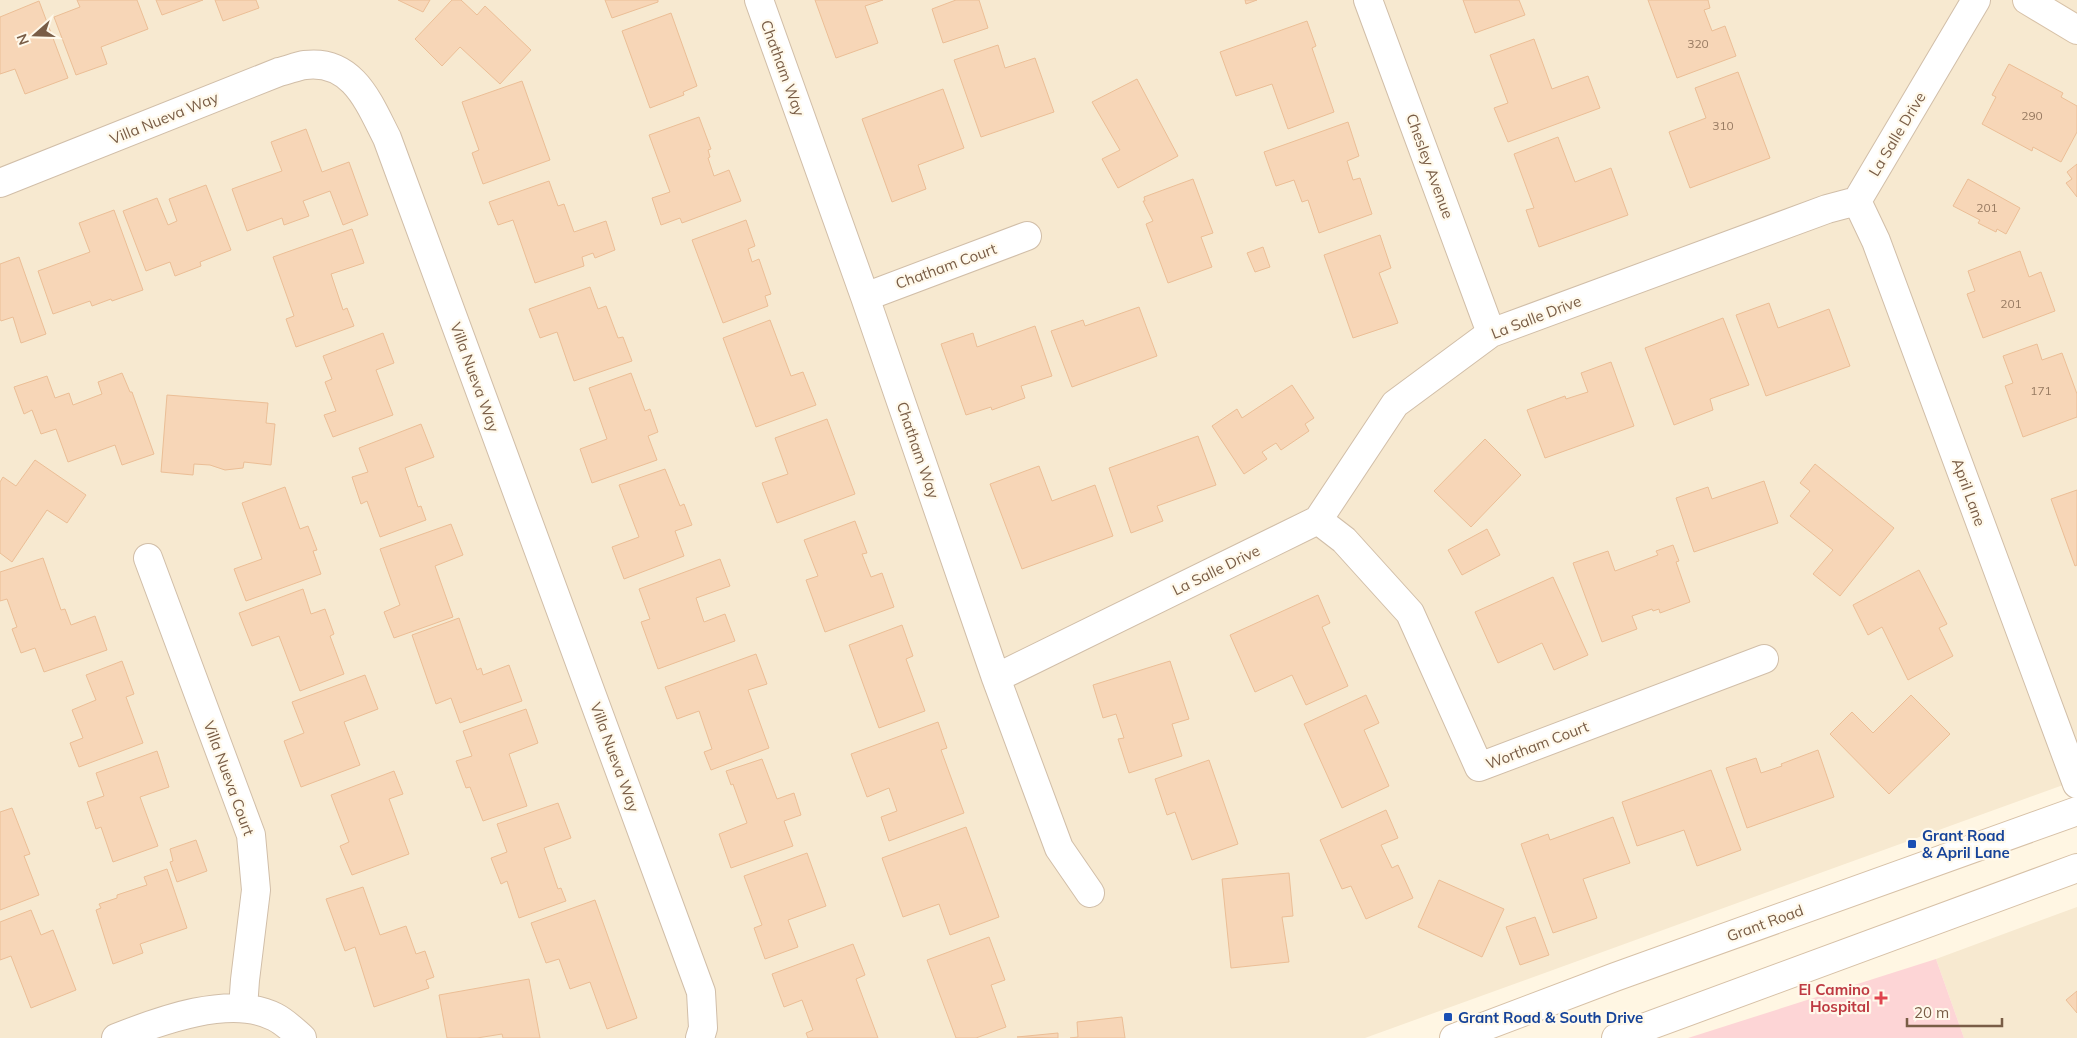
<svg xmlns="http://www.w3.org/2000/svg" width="2077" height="1038" viewBox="0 0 2077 1038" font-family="Mulish,sans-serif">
<rect width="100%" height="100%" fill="#fff6e3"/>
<path fill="#f7e9d0" d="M 0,0 L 2077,0 L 2077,780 L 1365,1038 L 0,1038 Z
M 2077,907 L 2077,1038 L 1964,1038 L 1936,959 Z"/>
<path fill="#fdd5d6" d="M 1936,959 L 1964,1038 L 1688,1038 Z"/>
<path fill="#f7d6b7" stroke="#ebbe96" d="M 77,0 L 137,0 L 148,29 L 101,47 L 107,64 L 76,75 L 54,17 L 80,7 Z
M 156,0 L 203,0 L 162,15 Z
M 215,0 L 256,0 L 259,8 L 223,21 Z
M 398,0 L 430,0 L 423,12 Z
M 452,0 L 461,0 L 477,15 L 485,6 L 531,50 L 500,84 L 460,47 L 442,66 L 415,39 Z
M 605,0 L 658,0 L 658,2 L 612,18 Z
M 815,0 L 883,0 L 865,6 L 878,43 L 836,58 Z
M 956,0 L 979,0 L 988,28 L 943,43 L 932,9 Z
M 1245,0 L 1257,0 L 1246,4 Z
M 1463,0 L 1519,0 L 1525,15 L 1475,33 Z
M 1648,0 L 1708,0 L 1710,8 L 1704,10 L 1712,31 L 1725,26 L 1736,56 L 1677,78 Z
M 39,1 L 68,78 L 25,94 L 15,69 L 0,74 L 0,17 Z
M 671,13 L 697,86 L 683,92 L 684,95 L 650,108 L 622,31 Z
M 1307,21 L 1316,46 L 1312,48 L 1334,112 L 1288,129 L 1272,84 L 1236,96 L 1220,52 Z
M 1534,39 L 1552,89 L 1588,76 L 1600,108 L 1508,142 L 1494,108 L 1508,103 L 1490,55 Z
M 998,45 L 1005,68 L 1035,58 L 1054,112 L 981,137 L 954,60 Z
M 2009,64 L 2063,93 L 2061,97 L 2077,106 L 2077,132 L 2061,162 L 2033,147 L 2032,151 L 1982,124 L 1996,97 L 1992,95 Z
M 1738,72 L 1770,158 L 1690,188 L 1669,132 L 1706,118 L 1695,88 Z
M 1137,79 L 1178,156 L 1118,188 L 1102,159 L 1120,150 L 1092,102 Z
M 522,81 L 550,160 L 483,184 L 472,153 L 479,150 L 462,102 Z
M 943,89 L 964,148 L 918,165 L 926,189 L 892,202 L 862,119 Z
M 699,117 L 711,149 L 708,150 L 710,157 L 708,158 L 714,176 L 729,170 L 741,201 L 682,223 L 680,218 L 661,225 L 652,198 L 670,192 L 649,135 Z
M 1348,122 L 1359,156 L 1347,161 L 1353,180 L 1360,178 L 1372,214 L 1319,233 L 1308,200 L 1302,202 L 1294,180 L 1276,186 L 1264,152 Z
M 306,129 L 322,172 L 349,162 L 368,215 L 343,225 L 330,191 L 303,201 L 309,216 L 284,225 L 282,218 L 247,231 L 232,189 L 282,171 L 271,142 Z
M 1558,137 L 1575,182 L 1611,168 L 1628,215 L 1539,247 L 1526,210 L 1534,208 L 1514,154 Z
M 2077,164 L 2077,197 L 2066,183 L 2072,179 L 2067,172 Z
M 1193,179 L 1213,233 L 1201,237 L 1212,267 L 1168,283 L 1146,224 L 1153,221 L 1143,201 L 1145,201 L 1144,197 Z
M 1968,179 L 2020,208 L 2006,234 L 1997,229 L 1996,232 L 1978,223 L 1980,220 L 1953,206 Z
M 549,181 L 558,206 L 564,204 L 574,232 L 606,221 L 615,250 L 595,258 L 593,253 L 582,257 L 584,266 L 535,283 L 513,220 L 498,225 L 489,202 Z
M 206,185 L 231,250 L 200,262 L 201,266 L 175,276 L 170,262 L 146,271 L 123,211 L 157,198 L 168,225 L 177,221 L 169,199 Z
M 114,210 L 143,290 L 112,301 L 111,299 L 92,306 L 90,301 L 53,314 L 38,271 L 90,252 L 79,223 Z
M 746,220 L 755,246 L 748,249 L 752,262 L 759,259 L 771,294 L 765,296 L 768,306 L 723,323 L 692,240 Z
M 352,229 L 364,263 L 331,274 L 343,310 L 347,308 L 354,326 L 296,347 L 286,319 L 294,316 L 273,257 Z
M 1380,235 L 1391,268 L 1379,273 L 1398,323 L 1353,338 L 1324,255 Z
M 1263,247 L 1270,267 L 1255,272 L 1247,253 Z
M 2020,251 L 2029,277 L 2041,272 L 2055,311 L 1983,338 L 1967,294 L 1975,291 L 1968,271 Z
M 19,257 L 46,334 L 21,343 L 13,317 L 1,321 L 0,319 L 0,264 Z
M 590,287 L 598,309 L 606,306 L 618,338 L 623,337 L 632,361 L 574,381 L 557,332 L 540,338 L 529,309 Z
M 1769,303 L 1778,328 L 1829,309 L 1850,366 L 1766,396 L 1736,315 Z
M 1139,307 L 1157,356 L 1072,387 L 1051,331 L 1083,320 L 1085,326 Z
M 1723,318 L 1749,385 L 1710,399 L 1713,410 L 1674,425 L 1645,348 Z
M 770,320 L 791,376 L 803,372 L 816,405 L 756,427 L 723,338 Z
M 1035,326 L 1052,376 L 1021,386 L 1025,398 L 992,410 L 991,407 L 966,415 L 941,344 L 973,333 L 977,347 Z
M 383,333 L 394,363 L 376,370 L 393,415 L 333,437 L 324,415 L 336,411 L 325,382 L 332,379 L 323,356 Z
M 2037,344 L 2042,360 L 2062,353 L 2077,394 L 2077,417 L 2023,437 L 2005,386 L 2013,383 L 2003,356 Z
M 1611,362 L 1634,426 L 1545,458 L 1527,410 L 1565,396 L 1566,399 L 1588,392 L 1581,373 Z
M 122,373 L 130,392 L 132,392 L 154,454 L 122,465 L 115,445 L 68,462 L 56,429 L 41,434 L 32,410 L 24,414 L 14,387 L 47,376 L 55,398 L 69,393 L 73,405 L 102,394 L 98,382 Z
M 631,373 L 645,411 L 650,409 L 658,432 L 648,436 L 657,460 L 592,483 L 580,449 L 607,439 L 589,388 Z
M 1292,385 L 1314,418 L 1305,424 L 1309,431 L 1281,450 L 1276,443 L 1262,452 L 1267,459 L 1244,474 L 1212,426 L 1237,409 L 1242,418 Z
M 167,395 L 268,403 L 266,423 L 275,424 L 271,465 L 244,462 L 243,468 L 225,470 L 210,465 L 194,464 L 193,475 L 161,472 Z
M 827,419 L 855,494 L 777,523 L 762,483 L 788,474 L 775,438 Z
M 421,424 L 434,457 L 405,468 L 418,507 L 421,506 L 426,520 L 380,537 L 367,501 L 361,504 L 352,477 L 368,472 L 359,448 Z
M 1198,436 L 1216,485 L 1157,506 L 1163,521 L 1131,533 L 1109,468 Z
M 1485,439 L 1521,475 L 1471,527 L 1434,491 Z
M 35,460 L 86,495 L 67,523 L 47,510 L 12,562 L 0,553 L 0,482 L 3,477 L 16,486 Z
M 1815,464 L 1894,528 L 1840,596 L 1813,574 L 1833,550 L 1790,516 L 1810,491 L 1800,483 Z
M 1039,466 L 1052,501 L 1095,485 L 1113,536 L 1022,569 L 990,484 Z
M 665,469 L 680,506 L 684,504 L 692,525 L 675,531 L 684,556 L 624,579 L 612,547 L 639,537 L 619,485 Z
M 1764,481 L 1778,523 L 1694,552 L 1676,498 L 1708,487 L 1712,499 Z
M 285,487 L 300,529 L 308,526 L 317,550 L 313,551 L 321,574 L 246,601 L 234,569 L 262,559 L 242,503 Z
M 2077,490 L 2077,565 L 2075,566 L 2051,499 Z
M 855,521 L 867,553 L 862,554 L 871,577 L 882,573 L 894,607 L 825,632 L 806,580 L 818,576 L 804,540 Z
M 451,524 L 463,555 L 435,566 L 453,617 L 394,638 L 384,612 L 400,605 L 380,549 Z
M 1487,529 L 1500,555 L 1462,575 L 1448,550 Z
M 1673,545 L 1679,561 L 1676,562 L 1690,602 L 1660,613 L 1659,609 L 1653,611 L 1652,609 L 1632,616 L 1637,629 L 1602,642 L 1573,563 L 1608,551 L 1615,571 L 1658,555 L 1656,551 Z
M 43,558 L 61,610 L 65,609 L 71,625 L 95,616 L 107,650 L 44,672 L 35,648 L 21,653 L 12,629 L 17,627 L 7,599 L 0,601 L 0,572 Z
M 720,559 L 730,586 L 696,598 L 704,622 L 725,614 L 735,641 L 658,669 L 641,622 L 650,619 L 639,589 Z
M 1919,570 L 1947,624 L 1939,628 L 1953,656 L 1908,680 L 1882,627 L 1868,635 L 1853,605 Z
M 1553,577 L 1588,655 L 1554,670 L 1542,643 L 1498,663 L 1475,612 Z
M 303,589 L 311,614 L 325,609 L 334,634 L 330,636 L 344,674 L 300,691 L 279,636 L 252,646 L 239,613 Z
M 1318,595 L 1330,623 L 1322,627 L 1348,686 L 1306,705 L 1292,675 L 1255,692 L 1230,635 Z
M 459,618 L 477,670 L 481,668 L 483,675 L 509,665 L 522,701 L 460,723 L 451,698 L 436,704 L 412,635 Z
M 902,625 L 913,656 L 906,659 L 925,711 L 879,728 L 849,645 Z
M 756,654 L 767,684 L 748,690 L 769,748 L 711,770 L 704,752 L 712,749 L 699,711 L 677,719 L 665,687 Z
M 122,661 L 134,694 L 126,697 L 143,743 L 79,767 L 70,743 L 83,738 L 72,710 L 96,700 L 86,675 Z
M 1170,661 L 1189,719 L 1172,724 L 1182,756 L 1129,773 L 1118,739 L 1124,738 L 1116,714 L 1103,718 L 1093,685 Z
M 365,675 L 378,709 L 344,722 L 360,765 L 301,787 L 284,741 L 304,733 L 292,702 Z
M 1366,695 L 1379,723 L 1364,730 L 1389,786 L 1342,808 L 1304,724 Z
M 1911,695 L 1950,734 L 1889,794 L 1830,734 L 1852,712 L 1873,733 Z
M 526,709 L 538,743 L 509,754 L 527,806 L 483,821 L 470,787 L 466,788 L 456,761 L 472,756 L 463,731 Z
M 938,722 L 947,748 L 941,750 L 964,813 L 889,841 L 881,817 L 897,811 L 889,788 L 867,797 L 851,754 Z
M 1818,750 L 1834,797 L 1747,828 L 1726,768 L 1756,758 L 1761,773 L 1782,766 L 1781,764 Z
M 157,751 L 169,787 L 140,797 L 158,846 L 113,862 L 101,827 L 96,829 L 87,802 L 104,796 L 96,773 Z
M 762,759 L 777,799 L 794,793 L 801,815 L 784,821 L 793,846 L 731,868 L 719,834 L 747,823 L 733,784 L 731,785 L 726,771 Z
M 1209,760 L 1238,844 L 1192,860 L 1175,812 L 1167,815 L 1155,779 Z
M 1711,770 L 1741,850 L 1697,866 L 1684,830 L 1637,846 L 1622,802 Z
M 394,771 L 403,794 L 389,799 L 409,854 L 352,875 L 340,846 L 349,842 L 331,795 Z
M 558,803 L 571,838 L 544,848 L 558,889 L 561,888 L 566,901 L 519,918 L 507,881 L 501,884 L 491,858 L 507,852 L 497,824 Z
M 12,808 L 30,854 L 24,856 L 39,895 L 0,910 L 0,812 Z
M 1386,810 L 1398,838 L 1381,845 L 1392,868 L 1398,865 L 1413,898 L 1366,919 L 1351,886 L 1342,889 L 1320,840 Z
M 1613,817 L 1630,863 L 1583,879 L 1597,918 L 1553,933 L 1521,844 L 1548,834 L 1550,840 Z
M 966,827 L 999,917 L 950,935 L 939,904 L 903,917 L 882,858 Z
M 196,840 L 207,871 L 177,882 L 170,862 L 173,861 L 170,849 Z
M 807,853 L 826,906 L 788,920 L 798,947 L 765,959 L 754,928 L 762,925 L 744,876 Z
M 167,869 L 187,928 L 140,944 L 143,953 L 113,964 L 96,910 L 101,908 L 99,904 L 117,898 L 117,895 L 147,885 L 144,877 Z
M 1289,873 L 1293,916 L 1282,917 L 1289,962 L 1231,968 L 1222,879 Z
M 1439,880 L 1504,909 L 1482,957 L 1418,927 Z
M 363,887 L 380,935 L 406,926 L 416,954 L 425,951 L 434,977 L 426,980 L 429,988 L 374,1007 L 355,947 L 345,951 L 326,899 Z
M 595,900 L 637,1018 L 607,1029 L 590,982 L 570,989 L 559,959 L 546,963 L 531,923 Z
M 31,910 L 41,935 L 53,930 L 76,990 L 31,1008 L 11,956 L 0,960 L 0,922 Z
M 1535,917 L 1549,955 L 1520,965 L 1506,927 Z
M 989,937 L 1005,980 L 991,985 L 1006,1027 L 976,1038 L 956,1038 L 927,960 Z
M 853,944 L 865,975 L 856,979 L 878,1038 L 808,1038 L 806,1033 L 813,1030 L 802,1000 L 784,1007 L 772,974 Z
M 529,979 L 540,1038 L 503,1038 L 502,1034 L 477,1038 L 447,1038 L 439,995 Z
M 2077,991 L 2077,1013 L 2066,1000 Z
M 1122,1017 L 1125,1038 L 1070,1038 L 1078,1037 L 1077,1022 Z
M 1058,1033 L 1058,1038 L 1017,1037 Z"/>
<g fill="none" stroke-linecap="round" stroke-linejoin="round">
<g stroke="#d1bea8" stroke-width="30">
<path id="street" d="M 759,0 L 865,297 L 996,678 L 1059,848 L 1090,893
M 1368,0 L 1491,333
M 0,183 L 279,72 C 288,70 297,66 305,65 C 353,59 369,103 387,138 L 701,992 L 703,1028 L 700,1038
M 1857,201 L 1876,241 L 2077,784
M 865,297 L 1027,236
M 1318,520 L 1344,540 L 1410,613 L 1479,767 L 1764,659
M 148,558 L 251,835 L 256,890 L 245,980 L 243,1008
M 996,678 L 1318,520 L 1395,404 L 1491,333 L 1827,209 L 1857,201 L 1976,0
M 116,1038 C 159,1021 231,994 275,1017 C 285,1022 294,1031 302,1038"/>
</g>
<g stroke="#d7c1a7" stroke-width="30">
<path id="secondary" d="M 2027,0 L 2077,30
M 1454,1038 L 1615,977 L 2077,811
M 1616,1038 L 2077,868"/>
</g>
<use href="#street" stroke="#fff" stroke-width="28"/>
<use href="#secondary" stroke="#fff" stroke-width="28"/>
</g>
<g fill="#1a4fb4" stroke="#fff9eb" stroke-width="2">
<rect x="1907" y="839" width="10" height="10" rx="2.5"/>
<rect x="1443" y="1012" width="10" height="10" rx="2.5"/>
</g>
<path fill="#e0444e" stroke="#fff9eb" stroke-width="2" d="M1878.5 990.5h5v5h5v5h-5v5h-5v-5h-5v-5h5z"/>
<g text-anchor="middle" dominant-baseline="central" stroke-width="4.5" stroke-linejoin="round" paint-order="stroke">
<g font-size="12" fill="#987b62">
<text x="1698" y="43">320</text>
<text x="2032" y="115">290</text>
<text x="1723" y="125">310</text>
<text x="1987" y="207">201</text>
<text x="2011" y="303">201</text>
<text x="2041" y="390">171</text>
</g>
<g font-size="15" fill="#795d46" stroke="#fff9eb">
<text transform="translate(783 68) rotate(70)">Chatham Way</text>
<text transform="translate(164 118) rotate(-22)">Villa Nueva Way</text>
<text transform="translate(1897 134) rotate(-59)">La Salle Drive</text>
<text transform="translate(1430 166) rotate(70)">Chesley Avenue</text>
<text transform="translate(946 266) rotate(-20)">Chatham Court</text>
<text transform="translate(1536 317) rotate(-21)">La Salle Drive</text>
<text transform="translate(475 377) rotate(70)">Villa Nueva Way</text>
<text transform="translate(918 450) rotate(71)">Chatham Way</text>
<text transform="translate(1969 492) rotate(70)">April Lane</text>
<text transform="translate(1216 570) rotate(-26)">La Salle Drive</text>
<text transform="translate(1537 745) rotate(-21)">Wortham Court</text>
<text transform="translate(615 757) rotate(70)">Villa Nueva Way</text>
<text transform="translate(229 778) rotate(70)">Villa Nueva Court</text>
<text transform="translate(1765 923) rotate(-20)">Grant Road</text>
</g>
<g font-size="15" font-weight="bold" fill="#164399" stroke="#fff9eb" text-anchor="start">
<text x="1922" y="835">Grant Road<tspan x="1922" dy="17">&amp; April Lane</tspan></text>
<text x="1458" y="1017">Grant Road &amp; South Drive</text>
</g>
<g font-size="15" font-weight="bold" fill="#be3a42" stroke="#fff9eb" text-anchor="end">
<text x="1870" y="989">El Camino<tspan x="1870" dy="17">Hospital</tspan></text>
</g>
</g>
<g transform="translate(35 35) rotate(250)" stroke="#fff9eb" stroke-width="4" paint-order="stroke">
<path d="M0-4L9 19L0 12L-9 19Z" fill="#795d46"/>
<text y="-8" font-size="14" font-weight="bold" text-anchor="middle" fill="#795d46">N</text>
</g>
<path d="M1907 1018v8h95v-8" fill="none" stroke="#795d46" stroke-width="2.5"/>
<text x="1914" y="1018" font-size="15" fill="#795d46" stroke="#fff9eb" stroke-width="4" paint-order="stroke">20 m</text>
</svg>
